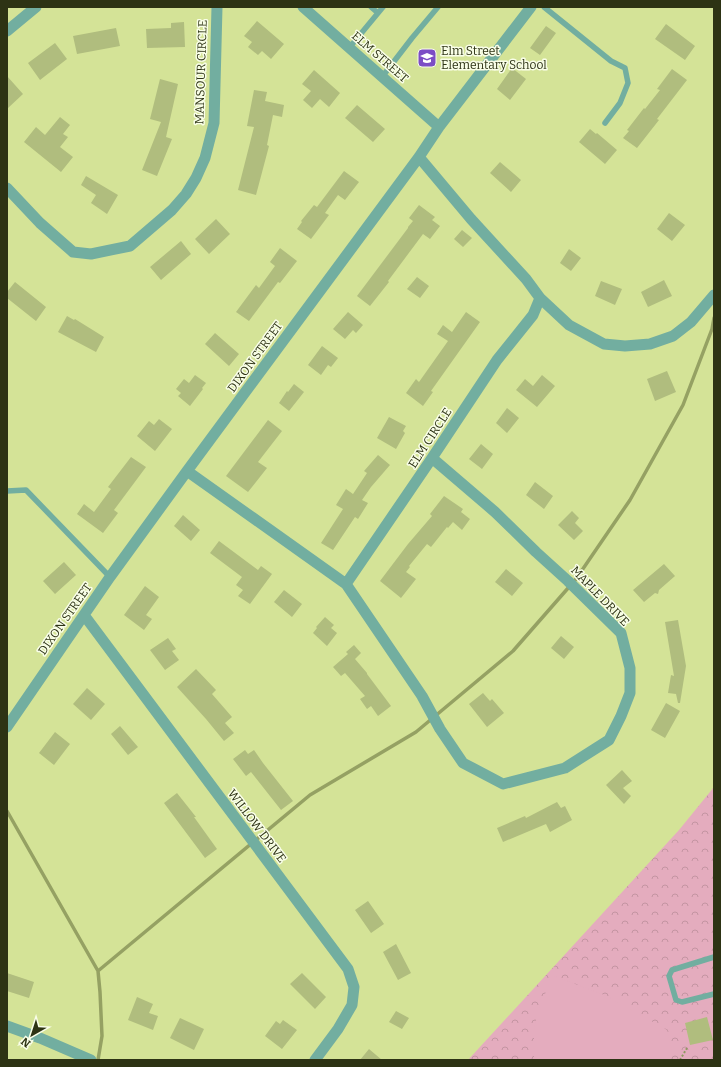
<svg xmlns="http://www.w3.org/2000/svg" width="721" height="1067" viewBox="0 0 721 1067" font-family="Bitter,serif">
<defs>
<pattern id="forest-crowns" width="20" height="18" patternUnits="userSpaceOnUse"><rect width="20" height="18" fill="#e4acbe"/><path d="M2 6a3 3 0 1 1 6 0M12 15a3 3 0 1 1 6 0" fill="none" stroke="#c494a2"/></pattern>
</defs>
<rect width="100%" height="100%" fill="#d4e397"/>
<path fill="url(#forest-crowns)" d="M 714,787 L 714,1060 L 468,1060 L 679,830 Z"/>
<path fill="#e4acbe" d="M 554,976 L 607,996 L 667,1030 L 672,1050 L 666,1060 L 534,1060 L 534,1029 L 540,1004 Z"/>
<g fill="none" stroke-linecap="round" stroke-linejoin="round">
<path stroke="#95a163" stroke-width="3.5" d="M 7,811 L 98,971 L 100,992 L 102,1036 L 98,1060
M 98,971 L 310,795 L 416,732 L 513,651 L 576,579 L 630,500 L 683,405 L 712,329 L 714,318"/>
</g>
<path fill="#b0bd7e" d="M 257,21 L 284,44 L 271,59 L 262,51 L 258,55 L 248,47 L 252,42 L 244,36 Z
M 184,22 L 185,47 L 147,48 L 146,29 L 171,28 L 171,23 Z
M 666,24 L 695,46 L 685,60 L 655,39 Z
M 546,26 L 556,33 L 540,55 L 530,48 Z
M 116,28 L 120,46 L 77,54 L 73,36 Z
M 55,43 L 67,59 L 40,80 L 28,63 Z
M 512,68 L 526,79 L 510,100 L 497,89 Z
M 672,69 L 687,80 L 657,119 L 659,120 L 637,148 L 623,138 L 629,131 L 627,130 L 644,108 L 645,109 L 660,90 L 657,89 Z
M 314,70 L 340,93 L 329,107 L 320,99 L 312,108 L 303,100 L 311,91 L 302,84 Z
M 7,76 L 23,94 L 7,109 Z
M 160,79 L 178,84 L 166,137 L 172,139 L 157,176 L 142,170 L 161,122 L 150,119 Z
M 254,90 L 267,92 L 265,101 L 284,105 L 282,117 L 273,115 L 267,145 L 269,146 L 256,195 L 238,190 L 254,127 L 247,126 Z
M 357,105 L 385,129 L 373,142 L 345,118 Z
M 60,117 L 70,125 L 63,134 L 68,137 L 60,147 L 73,157 L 61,172 L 24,142 L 36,127 L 45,135 Z
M 590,129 L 596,134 L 597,133 L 617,150 L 605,164 L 579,142 Z
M 500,162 L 521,180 L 511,192 L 490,173 Z
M 344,171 L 359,182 L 345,200 L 338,195 L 325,213 L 329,215 L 311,239 L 297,229 L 302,222 L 301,221 L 314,205 L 317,207 Z
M 86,176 L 118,195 L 107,214 L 91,203 L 96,195 L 81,185 Z
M 419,205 L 435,217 L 432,220 L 440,226 L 430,239 L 423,234 L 388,281 L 389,282 L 370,306 L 357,296 L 408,228 L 408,227 L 413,221 L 409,218 Z
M 669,213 L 685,225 L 672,241 L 657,229 Z
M 216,219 L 230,234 L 209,254 L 195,239 Z
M 462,230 L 472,238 L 463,247 L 454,239 Z
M 181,241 L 191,254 L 161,280 L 150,267 Z
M 280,248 L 297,261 L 280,283 L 278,282 L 249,321 L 236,312 L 256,285 L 259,288 L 275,266 L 270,262 Z
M 569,249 L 581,258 L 571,271 L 560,263 Z
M 417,277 L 429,286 L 420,298 L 407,289 Z
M 664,280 L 672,296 L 648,307 L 641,292 Z
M 601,281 L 622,289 L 615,305 L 595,296 Z
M 15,282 L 46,307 L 36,321 L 7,298 L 7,292 Z
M 348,312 L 363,325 L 356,333 L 353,330 L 345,339 L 333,329 Z
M 466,312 L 480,322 L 431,391 L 433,392 L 423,406 L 406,393 L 416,379 L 419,382 L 448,341 L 437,334 L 443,325 L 452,332 Z
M 67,316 L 74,320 L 75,319 L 104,337 L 96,352 L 58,332 Z
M 215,333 L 239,354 L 229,366 L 205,344 Z
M 322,346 L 338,358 L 331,367 L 328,365 L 321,375 L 308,365 Z
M 667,371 L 676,392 L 655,401 L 647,379 Z
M 195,375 L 206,383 L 202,388 L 203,389 L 190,406 L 178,396 L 181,393 L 176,389 L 184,379 L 189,383 Z
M 542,375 L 555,386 L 537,407 L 516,390 L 525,379 L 533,386 Z
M 294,384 L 304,392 L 289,411 L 279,403 L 287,391 L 288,392 Z
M 507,408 L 519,418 L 507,433 L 496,423 Z
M 389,417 L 406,426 L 403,431 L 405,433 L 396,449 L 377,438 Z
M 159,419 L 172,429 L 155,451 L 137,436 L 149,421 L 154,425 Z
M 268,420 L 282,431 L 258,462 L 267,468 L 248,492 L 226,476 Z
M 481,444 L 493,454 L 482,469 L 469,459 Z
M 378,455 L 390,465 L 371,487 L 362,500 L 368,503 L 358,519 L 355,517 L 333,550 L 321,543 L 343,509 L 336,505 L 346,489 L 353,494 L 367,473 L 364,471 Z
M 131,457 L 146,467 L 114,510 L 118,513 L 103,533 L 77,514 L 84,504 L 94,512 L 111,489 L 108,487 Z
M 535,482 L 553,496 L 544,509 L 526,495 Z
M 444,496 L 463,509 L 461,512 L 470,519 L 462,530 L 453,522 L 448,528 L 447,527 L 431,547 L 427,544 L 409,566 L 410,567 L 406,572 L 416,579 L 401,598 L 380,581 L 408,544 L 432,516 L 430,514 Z
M 572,511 L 579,518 L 575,523 L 583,531 L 574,540 L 558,525 Z
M 183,515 L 200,530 L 191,541 L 174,526 Z
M 219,541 L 258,570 L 261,566 L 272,574 L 250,604 L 238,596 L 243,590 L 236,585 L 242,577 L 210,553 Z
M 64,562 L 76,575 L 55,594 L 43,581 Z
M 664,564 L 675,576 L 659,590 L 658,594 L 655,593 L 644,602 L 633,590 Z
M 506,569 L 523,583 L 512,596 L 495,582 Z
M 145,586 L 159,597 L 146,615 L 152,619 L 144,630 L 124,615 Z
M 284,590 L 302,604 L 292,617 L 274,602 Z
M 325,617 L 334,625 L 331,628 L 337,633 L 327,646 L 313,633 L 317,628 L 316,627 Z
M 678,620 L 686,666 L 680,703 L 678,703 L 676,694 L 668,693 L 671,675 L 674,676 L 665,622 Z
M 561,636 L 574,647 L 564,659 L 551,648 Z
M 168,638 L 176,649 L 172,651 L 179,660 L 165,670 L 150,650 Z
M 354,645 L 361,653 L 355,659 L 367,673 L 367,674 L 391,706 L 378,716 L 371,706 L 367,709 L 360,699 L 365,696 L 345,673 L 341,676 L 333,667 L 348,654 L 346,652 Z
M 196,669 L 216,690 L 212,694 L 232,717 L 225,723 L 234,733 L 224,741 L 206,719 L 177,687 Z
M 87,688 L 105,704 L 91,720 L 73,704 Z
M 483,693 L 490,701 L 492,699 L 504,713 L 487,727 L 469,704 Z
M 666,703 L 680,711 L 665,738 L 651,730 Z
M 120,726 L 138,747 L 128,755 L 111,734 Z
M 55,732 L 70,744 L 54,765 L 39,753 Z
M 245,750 L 248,754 L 254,750 L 263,763 L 293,801 L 281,810 L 251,772 L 246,776 L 233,759 Z
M 622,770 L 632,781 L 623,788 L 631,796 L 624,804 L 606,785 Z
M 177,793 L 196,817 L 194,817 L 217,849 L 205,858 L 164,803 Z
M 557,802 L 561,808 L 565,806 L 572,820 L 550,832 L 546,824 L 503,842 L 497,828 L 525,816 L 526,818 Z
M 368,901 L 384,924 L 371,933 L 355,910 Z
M 396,944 L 411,973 L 398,980 L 383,952 Z
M 7,973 L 34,982 L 29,998 L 7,991 Z
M 302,973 L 326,997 L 315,1009 L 290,984 Z
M 137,997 L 153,1004 L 149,1013 L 158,1016 L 153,1030 L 128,1020 Z
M 396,1011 L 409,1018 L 402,1029 L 389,1022 Z
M 707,1017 L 713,1040 L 690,1045 L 685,1023 Z
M 180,1018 L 204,1029 L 194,1050 L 170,1038 Z
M 283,1020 L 297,1030 L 282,1049 L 265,1036 L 276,1021 L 280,1024 Z
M 369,1049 L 382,1060 L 360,1060 Z"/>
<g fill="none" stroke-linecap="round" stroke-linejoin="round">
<path stroke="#8f9a61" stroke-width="2" stroke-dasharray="2 2" stroke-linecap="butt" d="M 680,1060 L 687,1048"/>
<path stroke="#72aea0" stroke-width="5.5" d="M 371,7 L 378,13
M 544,7 L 611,61 L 625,68 L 628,83 L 620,103 L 605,123
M 349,48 L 383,7
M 382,77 L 412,38 L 438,7
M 7,491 L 26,490 L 110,577
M 714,957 L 672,970 L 669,976 L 676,1000 L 682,1002 L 714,994"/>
<path stroke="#72aea0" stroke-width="11" d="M 303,7 L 439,127
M 7,31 L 36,7
M 7,188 L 40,223 L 73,252 L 91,254 L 130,246 L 172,210 L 186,194 L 196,178 L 205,158 L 214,123 L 217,7
M 540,298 L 569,325 L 604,344 L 625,346 L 650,344 L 673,336 L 691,322 L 714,295
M 187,471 L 346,584 L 422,696 L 440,729 L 463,763 L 503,784 L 565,768 L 609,740 L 621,716 L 630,693 L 630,668 L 621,633 L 568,581 L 536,552 L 495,512 L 432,458
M 346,584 L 432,458 L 497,360 L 533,315 L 540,298 L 526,279 L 471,219 L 419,157
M 84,615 L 348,969 L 354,987 L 352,1005 L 338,1029 L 315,1060
M 7,727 L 110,577 L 187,471 L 419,157 L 439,127 L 531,7
M 7,1026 L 40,1038 L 91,1060"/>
</g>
<defs>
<g id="school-square" transform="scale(1)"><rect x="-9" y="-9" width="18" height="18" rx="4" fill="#7c4dc5" stroke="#f9fee8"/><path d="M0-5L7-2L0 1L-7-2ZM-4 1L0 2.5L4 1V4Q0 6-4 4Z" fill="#fff"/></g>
</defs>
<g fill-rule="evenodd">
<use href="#school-square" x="427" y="58"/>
</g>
<g text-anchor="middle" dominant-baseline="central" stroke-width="3" stroke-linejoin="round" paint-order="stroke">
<g font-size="12" fill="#2d3314" stroke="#f9fee8" text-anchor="start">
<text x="441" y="51">Elm Street<tspan x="441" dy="14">Elementary School</tspan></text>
</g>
<g font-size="12" fill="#2d3314" stroke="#f9fee8">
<text transform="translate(380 57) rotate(41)">ELM STREET</text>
<text transform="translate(201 72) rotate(-88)">MANSOUR CIRCLE</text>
<text transform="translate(255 357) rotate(-54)">DIXON STREET</text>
<text transform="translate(430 438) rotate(-57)">ELM CIRCLE</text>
<text transform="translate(600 596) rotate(46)">MAPLE DRIVE</text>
<text transform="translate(65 619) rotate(-55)">DIXON STREET</text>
<text transform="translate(257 826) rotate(53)">WILLOW DRIVE</text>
</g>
</g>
<rect width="721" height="1067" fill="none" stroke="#2d3314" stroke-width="16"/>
<g transform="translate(32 1035) rotate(219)" stroke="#f9fee8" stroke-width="3" paint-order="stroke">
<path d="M0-3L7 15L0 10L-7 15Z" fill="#2d3314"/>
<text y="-6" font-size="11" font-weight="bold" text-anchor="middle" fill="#2d3314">N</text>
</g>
</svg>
